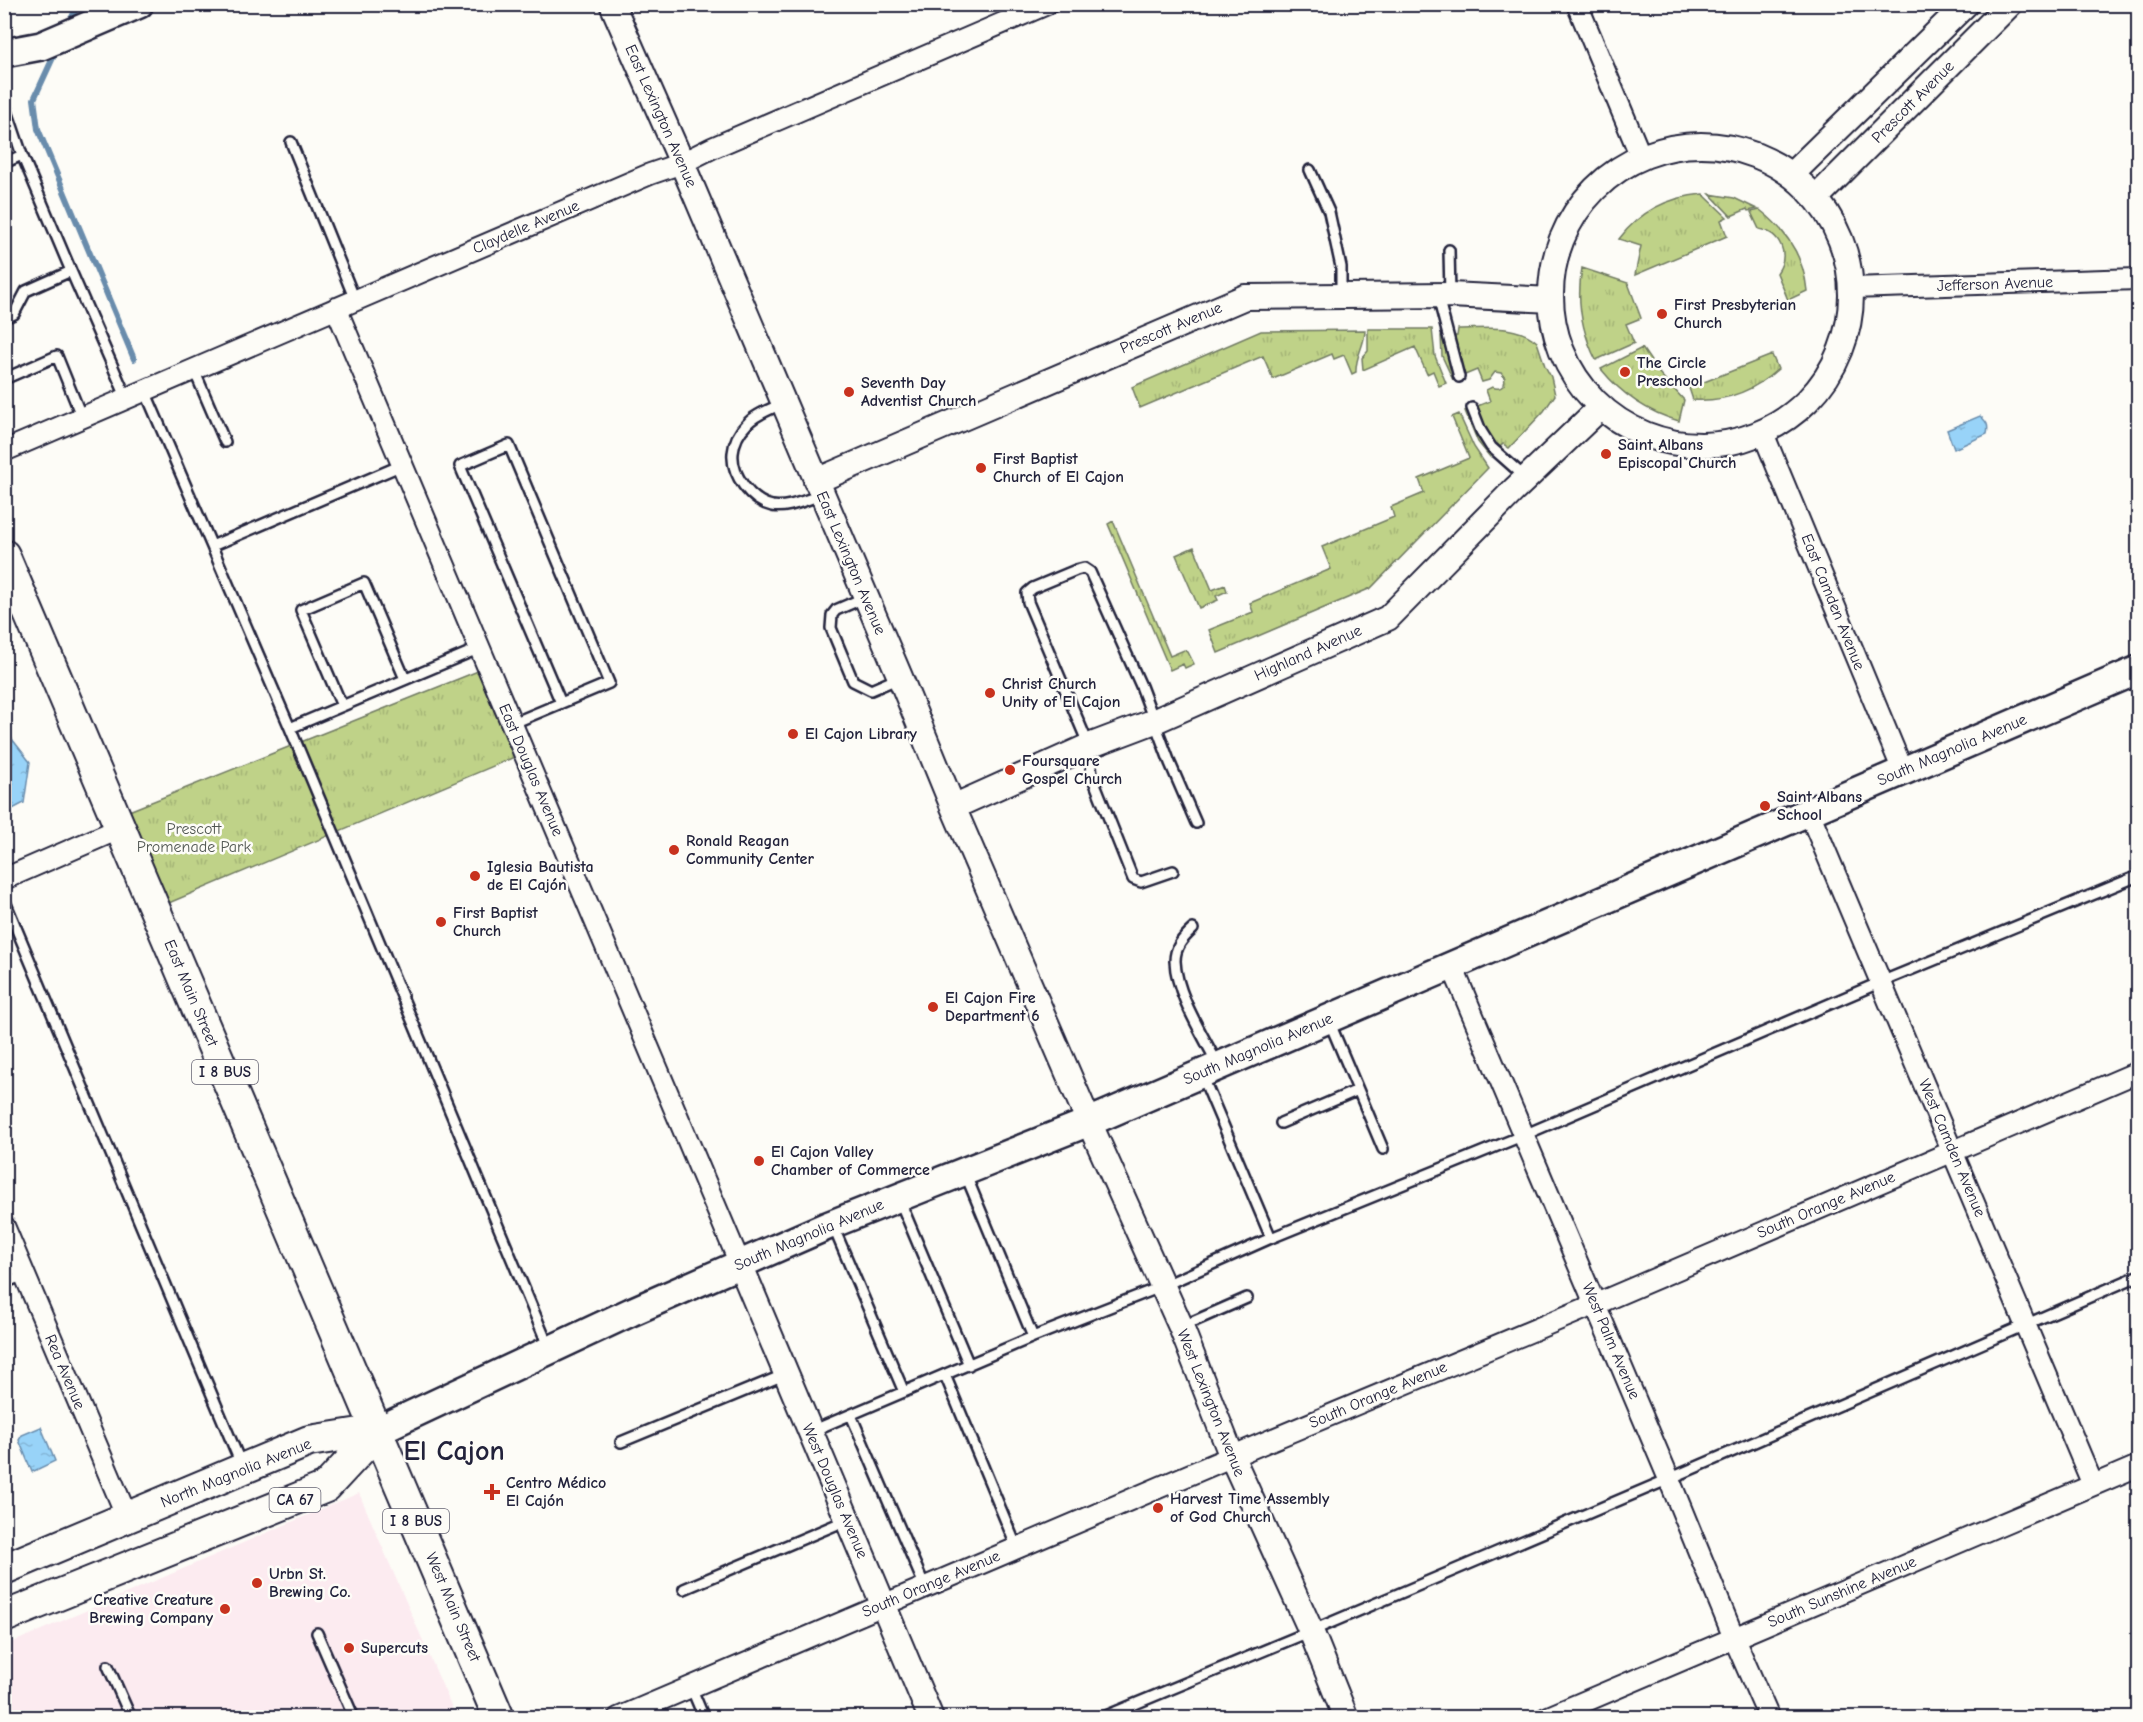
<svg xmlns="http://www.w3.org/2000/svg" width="2143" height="1722" viewBox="0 0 2143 1722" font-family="'Comic Neue',sans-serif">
<defs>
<pattern id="grass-tufts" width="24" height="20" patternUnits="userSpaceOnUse" patternTransform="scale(1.5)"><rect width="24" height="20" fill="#bfd288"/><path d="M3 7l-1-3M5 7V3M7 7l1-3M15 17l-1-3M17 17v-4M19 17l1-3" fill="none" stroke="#a4b476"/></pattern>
<pattern id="water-ripples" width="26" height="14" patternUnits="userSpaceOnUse" patternTransform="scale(1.5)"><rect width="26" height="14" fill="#98d3f8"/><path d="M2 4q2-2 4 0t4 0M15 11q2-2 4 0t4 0" fill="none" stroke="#83b5d6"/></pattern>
</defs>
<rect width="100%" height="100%" fill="#fdfcf7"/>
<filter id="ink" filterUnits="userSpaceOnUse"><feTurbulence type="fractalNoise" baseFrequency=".0167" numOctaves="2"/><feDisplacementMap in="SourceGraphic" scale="12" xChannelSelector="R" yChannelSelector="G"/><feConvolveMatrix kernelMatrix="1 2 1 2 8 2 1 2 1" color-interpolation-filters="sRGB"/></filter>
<g filter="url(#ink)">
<path fill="#fcebf0" d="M 359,1493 L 456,1717 L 5,1717 L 4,1646 Z"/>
<path fill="url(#grass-tufts)" stroke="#707a62" stroke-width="1.5" d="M 1703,194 L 1727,217 L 1721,220 L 1727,236 L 1635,275 L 1641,246 L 1619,239 C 1640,211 1668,197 1703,194 Z
M 1710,194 L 1734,198 L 1757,209 L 1748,211 L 1747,209 L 1731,216 Z
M 1760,210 C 1787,231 1804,257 1807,291 L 1788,300 L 1777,273 C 1790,255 1781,233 1759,229 L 1751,212 Z
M 1582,268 L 1628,283 L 1641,318 L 1626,324 L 1634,343 L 1596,360 C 1581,330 1576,301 1582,268 Z
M 1368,329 L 1432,329 L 1435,356 L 1446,383 L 1439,386 L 1433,371 L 1427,374 L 1415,347 L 1363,370 L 1362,358 L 1368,351 Z
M 1458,329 C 1485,329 1515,323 1537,342 L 1545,366 L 1551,377 L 1555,395 L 1544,411 L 1509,448 L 1503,444 L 1490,457 L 1478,442 L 1465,411 L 1490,401 L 1486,390 L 1492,387 C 1497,389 1500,389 1504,385 L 1505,378 L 1501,373 L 1495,372 L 1489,380 L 1482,382 L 1477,370 L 1453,380 L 1442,356 L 1441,336 L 1457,336 Z
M 1365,330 C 1365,346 1355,356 1356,372 L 1352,374 L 1344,355 L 1334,359 L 1332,354 L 1273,379 L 1263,356 L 1140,408 L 1132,387 L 1261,331 Z
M 1642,348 L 1659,373 L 1684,400 L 1679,421 C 1647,412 1622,395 1601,369 Z
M 1772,355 L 1778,369 C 1754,391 1726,402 1693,400 L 1689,388 Z
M 1459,414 L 1474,447 L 1488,468 L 1371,588 L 1218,653 L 1209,630 L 1253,612 L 1250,603 L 1331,569 L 1322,547 L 1394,517 L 1391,507 L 1424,493 L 1419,479 L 1469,458 L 1452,417 Z
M 1113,521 L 1170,656 L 1184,650 L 1188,652 L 1194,664 L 1185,668 L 1183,664 L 1170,670 L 1108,524 Z
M 1194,547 L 1212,590 L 1225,585 L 1227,591 L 1216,596 L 1218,600 L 1199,608 L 1176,555 Z
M 488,667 L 524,753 L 164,905 L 124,813 Z"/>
<path fill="url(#water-ripples)" stroke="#698cac" stroke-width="1.5" d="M 1980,416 C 1987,422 1989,425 1987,434 L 1954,449 L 1947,430 Z
M 5,730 L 30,762 L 24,803 L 5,813 Z
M 41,1427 L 55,1461 L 32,1472 L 19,1440 L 22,1435 Z"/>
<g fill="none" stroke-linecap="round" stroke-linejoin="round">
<path stroke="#698cac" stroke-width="6" d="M 68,26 L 78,4
M 57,49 L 34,99 L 38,129 L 134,359"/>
<g stroke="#22223b" stroke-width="14">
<path id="service" d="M 4,102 L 22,155 L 71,271
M 291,142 L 355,300
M 4,163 L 22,155
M 1310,170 L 1329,212 L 1341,267 L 1341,295
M 1449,250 L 1450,295
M 1438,297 L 1459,377
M 4,318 L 14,314 L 26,291 L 71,271 L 127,399
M 194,370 L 225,442
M 4,379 L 57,356 L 82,418
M 145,391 L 290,728 L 549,1348
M 783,403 C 772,409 755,414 747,424 C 739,432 734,442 733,453 C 731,475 751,501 772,506 C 788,509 807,499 822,495
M 1472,408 L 1481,431 L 1491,447 L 1526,478
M 212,546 L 402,465
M 866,597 L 836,610 L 832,615 L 831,628 L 853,681 L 871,690 L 899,678
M 342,706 L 301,610 L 364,583 L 405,679
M 511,724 L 609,683 L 509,445 L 460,466 L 561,703
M 290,728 L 480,648
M 1173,871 L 1141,882 L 1133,879 L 1092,776 L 1089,746 L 1028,602 L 1027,593 L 1033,588 L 1076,570 L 1084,568 L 1090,572 L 1141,686 L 1170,763 L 1196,823
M 4,899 L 241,1464
M 1193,929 C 1183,938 1175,947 1175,961 C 1176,994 1203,1035 1218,1065
M 1329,1021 L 1383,1149
M 1202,1075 L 1271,1238
M 1281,1123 L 1358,1090
M 965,1173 L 1033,1337
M 899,1199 L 969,1365
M 833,1226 L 904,1392
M 4,1283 L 24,1275
M 1183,1326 L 1247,1298
M 945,1375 L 1017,1548
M 851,1415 L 925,1587
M 812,1431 L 1033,1337 L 1163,1286 L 1271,1238 L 1524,1135 L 1881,982 L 2138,876
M 621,1442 L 786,1374
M 684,1589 L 847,1520
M 317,1633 L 354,1718
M 108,1666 L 131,1718
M 691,1687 L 704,1718
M 1101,1718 L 1311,1631 L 1669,1479 L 2138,1276"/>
</g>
<g stroke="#22223b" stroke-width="24">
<path id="minor" d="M 1577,4 L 1641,157
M 1851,288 L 2138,279
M 336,308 L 740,1264
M 1763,433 L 1903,771
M 4,451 L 650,174 L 682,163 L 712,148 L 1047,4
M 1809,812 L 2093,1485
M 4,879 L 121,828
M 1452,966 L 1669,1479 L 1734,1638 L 1769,1718
M 4,1226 L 127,1517
M 618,1718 L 1266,1442 L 1596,1304 L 2138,1072
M 1546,1718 L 2138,1466"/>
</g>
<g stroke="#22223b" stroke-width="28">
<path id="tertiary" d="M 612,4 L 682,163 L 900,677 L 953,807 L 1089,1122 L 1181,1327 L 1232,1457 L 1311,1631 L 1346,1718
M1551 295a150 150 0 1 1 300 0a150 150 0 1 1-300 0Z
M 1791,175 L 1966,4
M 1816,198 L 2010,4
M 816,481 L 1245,297 L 1450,295 L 1551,300
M 953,807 L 1089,746 L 1155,721 L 1388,618 L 1514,490 L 1601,407
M 740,1264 L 931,1718"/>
</g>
<g stroke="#22223b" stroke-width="32">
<path id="secondary" d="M 4,53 L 41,46 L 139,4
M 379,1430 L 631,1312 L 827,1226 L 1089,1122 L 2138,670"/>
</g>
<g stroke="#22223b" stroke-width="34">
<path id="primary" d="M 4,555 L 499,1718
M 4,1569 L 309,1441 L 379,1430
M 4,1617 L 326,1487 L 379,1430"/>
</g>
<use href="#service" stroke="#fdfcf7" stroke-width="9"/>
<use href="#minor" stroke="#fdfcf7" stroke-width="20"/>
<use href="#tertiary" stroke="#fdfcf7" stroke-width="24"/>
<use href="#secondary" stroke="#fdfcf7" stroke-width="27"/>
<use href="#primary" stroke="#fdfcf7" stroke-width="30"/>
</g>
</g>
<g fill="#c8321e" stroke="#fdfcf7" stroke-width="2">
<circle cx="1662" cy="314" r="6"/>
<circle cx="1625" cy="372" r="6"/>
<circle cx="849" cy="392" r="6"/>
<circle cx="1606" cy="454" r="6"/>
<circle cx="981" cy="468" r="6"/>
<circle cx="990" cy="693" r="6"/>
<circle cx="793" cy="734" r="6"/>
<circle cx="1010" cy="770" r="6"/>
<circle cx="1765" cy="806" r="6"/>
<circle cx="674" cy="850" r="6"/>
<circle cx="475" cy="876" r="6"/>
<circle cx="441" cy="922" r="6"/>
<circle cx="933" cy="1007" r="6"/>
<circle cx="759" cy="1161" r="6"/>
<path d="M489 1483h6v6h6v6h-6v6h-6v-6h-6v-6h6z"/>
<circle cx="1158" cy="1508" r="6"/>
<circle cx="257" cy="1583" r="6"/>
<circle cx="225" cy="1609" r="6"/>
<circle cx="349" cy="1648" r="6"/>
</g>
<g text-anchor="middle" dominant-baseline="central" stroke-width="5" stroke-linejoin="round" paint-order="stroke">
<g fill="#fdfcf7" stroke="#646373" stroke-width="1.5">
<rect x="192" y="1060" width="66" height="24" rx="4.5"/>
<rect x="269.5" y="1488" width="51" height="24" rx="4.5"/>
<rect x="383" y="1509" width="66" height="24" rx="4.5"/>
</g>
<g font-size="15" font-weight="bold" fill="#22223b">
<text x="225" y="1072">I 8 BUS</text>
<text x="295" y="1500">CA 67</text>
<text x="416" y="1521">I 8 BUS</text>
</g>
<g font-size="16" fill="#22223b" stroke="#fdfcf7">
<text transform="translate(1913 102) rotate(-45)">Prescott Avenue</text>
<text transform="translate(661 116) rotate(66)">East Lexington Avenue</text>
<text transform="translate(526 227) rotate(-23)">Claydelle Avenue</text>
<text transform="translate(1995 284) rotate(-2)">Jefferson Avenue</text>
<text transform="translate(1171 328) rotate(-23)">Prescott Avenue</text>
<text transform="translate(851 563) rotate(67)">East Lexington Avenue</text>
<text transform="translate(1833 602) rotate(68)">East Camden Avenue</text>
<text transform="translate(1308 653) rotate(-24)">Highland Avenue</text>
<text transform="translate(1952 750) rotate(-23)">South Magnolia Avenue</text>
<text transform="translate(531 770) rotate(67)">East Douglas Avenue</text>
<text transform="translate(191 993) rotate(67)">East Main Street</text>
<text transform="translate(1258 1049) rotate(-23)">South Magnolia Avenue</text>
<text transform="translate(1952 1148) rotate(67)">West Camden Avenue</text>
<text transform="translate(1826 1205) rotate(-23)">South Orange Avenue</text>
<text transform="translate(809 1235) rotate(-23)">South Magnolia Avenue</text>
<text transform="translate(1611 1341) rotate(67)">West Palm Avenue</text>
<text transform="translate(65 1372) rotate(67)">Rea Avenue</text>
<text transform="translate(1378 1395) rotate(-23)">South Orange Avenue</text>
<text transform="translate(1211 1403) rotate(68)">West Lexington Avenue</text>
<text transform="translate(236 1473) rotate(-22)">North Magnolia Avenue</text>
<text transform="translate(835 1491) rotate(67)">West Douglas Avenue</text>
<text transform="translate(931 1584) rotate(-23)">South Orange Avenue</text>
<text transform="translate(1842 1592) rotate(-23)">South Sunshine Avenue</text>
<text transform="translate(453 1607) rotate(67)">West Main Street</text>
</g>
<g font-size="16" font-weight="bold" fill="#22223b" stroke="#fdfcf7" text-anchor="start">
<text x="1674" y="305">First Presbyterian<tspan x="1674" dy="18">Church</tspan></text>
<text x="1637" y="363">The Circle<tspan x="1637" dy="18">Preschool</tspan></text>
<text x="861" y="383">Seventh Day<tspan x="861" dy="18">Adventist Church</tspan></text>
<text x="1618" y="445">Saint Albans<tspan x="1618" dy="18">Episcopal Church</tspan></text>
<text x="993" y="459">First Baptist<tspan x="993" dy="18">Church of El Cajon</tspan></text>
<text x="1002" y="684">Christ Church<tspan x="1002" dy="18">Unity of El Cajon</tspan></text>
<text x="805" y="734">El Cajon Library</text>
<text x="1022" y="761">Foursquare<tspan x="1022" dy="18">Gospel Church</tspan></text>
<text x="1777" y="797">Saint Albans<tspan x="1777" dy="18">School</tspan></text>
<text x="686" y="841">Ronald Reagan<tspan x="686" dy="18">Community Center</tspan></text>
<text x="487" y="867">Iglesia Bautista<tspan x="487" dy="18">de El Cajón</tspan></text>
<text x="453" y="913">First Baptist<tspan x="453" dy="18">Church</tspan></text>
<text x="945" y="998">El Cajon Fire<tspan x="945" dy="18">Department 6</tspan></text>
<text x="771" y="1152">El Cajon Valley<tspan x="771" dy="18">Chamber of Commerce</tspan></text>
<text x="506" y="1483">Centro Médico<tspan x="506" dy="18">El Cajón</tspan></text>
<text x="1170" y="1499">Harvest Time Assembly<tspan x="1170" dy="18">of God Church</tspan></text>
<text x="269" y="1574">Urbn St.<tspan x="269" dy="18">Brewing Co.</tspan></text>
<text x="213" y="1600" text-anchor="end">Creative Creature<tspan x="213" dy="18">Brewing Company</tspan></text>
<text x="361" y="1648">Supercuts</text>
</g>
<g font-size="16" fill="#515752" stroke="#fdfcf7">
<text x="194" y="829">Prescott<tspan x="194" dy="18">Promenade Park</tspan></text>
</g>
<g font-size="28" font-weight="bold" fill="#22223b" stroke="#fdfcf7">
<text x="454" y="1451">El Cajon</text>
</g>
</g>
<rect width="2143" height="1722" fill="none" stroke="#fdfcf7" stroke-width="24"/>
<rect x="12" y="12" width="2119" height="1698" fill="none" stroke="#22223b" stroke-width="2" filter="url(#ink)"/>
</svg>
